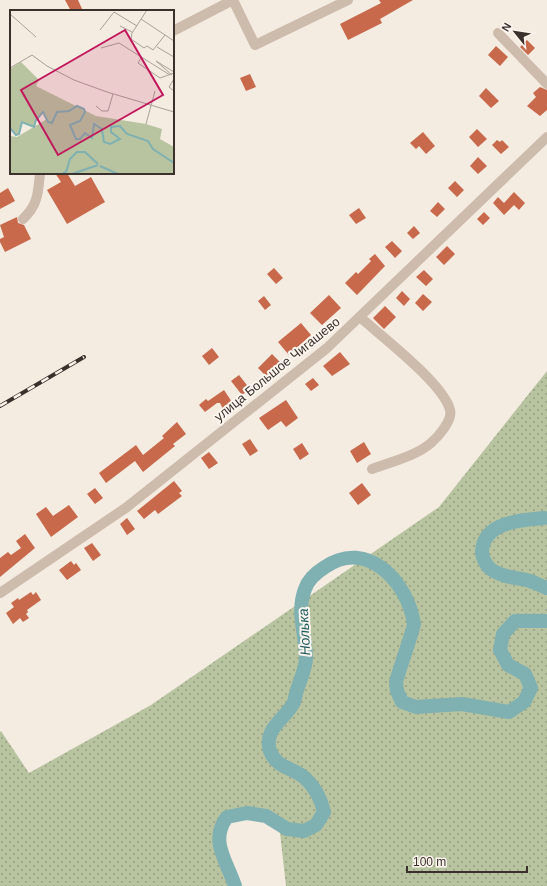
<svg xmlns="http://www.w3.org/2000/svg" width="547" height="886" viewBox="0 0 547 886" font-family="Arial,sans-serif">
<defs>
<pattern id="grass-dots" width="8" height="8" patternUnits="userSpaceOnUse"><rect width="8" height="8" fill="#b8c4a0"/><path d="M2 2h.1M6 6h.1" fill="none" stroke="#97a083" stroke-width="1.8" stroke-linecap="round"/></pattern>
</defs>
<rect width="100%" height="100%" fill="#f4ebe1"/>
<path fill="url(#grass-dots)" d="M 547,371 L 547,886 L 286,886 L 279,824 C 261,813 247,813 227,817 C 209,840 227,861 235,886 L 0,886 L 0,732 L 1,731 L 29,773 L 151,705 L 439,507 Z"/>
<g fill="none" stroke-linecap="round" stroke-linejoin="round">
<path stroke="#7fb0b2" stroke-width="14" d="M 544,518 C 521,520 483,522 482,552 C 482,558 487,567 492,570 C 504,578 516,577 530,581 C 536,583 541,586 547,588
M 235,886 C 227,861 209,841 227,817 L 247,813 L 266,816 L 287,829 L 304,831 L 316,825 L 324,812 C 321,799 315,787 305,778 C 294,768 276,768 270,751 C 263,728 286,719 294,702 C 295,698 296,694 297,690 C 300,680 306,668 306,658 C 306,635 296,612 305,589 C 308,580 317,572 325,567 C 367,538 408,582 414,624 C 414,628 398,673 396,682 L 397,691 L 402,702 L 416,707 L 462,704 L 509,712 L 524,702 L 531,688 L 525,674 L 508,665 L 500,650 L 503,634 L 515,621 L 547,621"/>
</g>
<path fill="#c8694b" d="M 65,0 L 78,0 L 83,11 L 71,11 Z
M 379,0 L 413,0 L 380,19 L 382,23 L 348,40 L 340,24 L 381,3 Z
M 527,40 L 535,48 L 528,55 L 520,47 Z
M 496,46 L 508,57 L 500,66 L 488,55 Z
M 250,74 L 256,87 L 246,91 L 240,78 Z
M 540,87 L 547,90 L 547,110 L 540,116 L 527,106 L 536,97 L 533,93 Z
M 486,88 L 499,101 L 491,108 L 479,96 Z
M 477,129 L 487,139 L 478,147 L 469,137 Z
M 423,132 L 435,146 L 426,154 L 419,146 L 416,149 L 410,143 Z
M 497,140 L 500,142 L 502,140 L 509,147 L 501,154 L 492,145 Z
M 478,157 L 487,166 L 478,174 L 470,166 Z
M 55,173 L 67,173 L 75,186 L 91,177 L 105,202 L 67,224 L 47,190 L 61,182 Z
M 455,181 L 464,190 L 457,197 L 448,188 Z
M 8,188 L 15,201 L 0,209 L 0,193 Z
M 514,192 L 525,203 L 519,210 L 514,205 L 504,215 L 493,203 L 498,197 L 504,203 Z
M 438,202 L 445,209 L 437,217 L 430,211 Z
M 359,208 L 366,218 L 356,224 L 349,215 Z
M 484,212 L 490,218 L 483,225 L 477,219 Z
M 17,217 L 18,223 L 24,225 L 31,239 L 5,252 L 0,242 L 0,239 L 4,237 L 0,225 Z
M 414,226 L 420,233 L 413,239 L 407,233 Z
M 392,241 L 402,251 L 395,258 L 385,247 Z
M 447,246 L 455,254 L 444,265 L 436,257 Z
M 375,254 L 385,266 L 357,295 L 345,283 L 356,272 L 358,274 L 371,261 L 369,259 Z
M 274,268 L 283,278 L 276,284 L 267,274 Z
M 424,270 L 433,279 L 426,286 L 416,277 Z
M 402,291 L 410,299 L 404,306 L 396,298 Z
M 423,294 L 432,302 L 423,311 L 415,303 Z
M 329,295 L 341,308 L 322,325 L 310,313 Z
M 264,296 L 271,305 L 265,310 L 258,301 Z
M 385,306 L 396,317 L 384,329 L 373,318 Z
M 301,323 L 311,335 L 289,355 L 278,342 Z
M 212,348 L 219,357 L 209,365 L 202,356 Z
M 340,352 L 350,364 L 332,376 L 323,366 Z
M 272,354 L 281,363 L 266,376 L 258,368 Z
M 239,375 L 250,389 L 242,395 L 231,381 Z
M 313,378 L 319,385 L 311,391 L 305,384 Z
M 224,390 L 232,402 L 223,409 L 220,403 L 217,403 L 205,412 L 199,405 L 206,399 L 208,401 Z
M 286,400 L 298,418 L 286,427 L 281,421 L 268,430 L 259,418 Z
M 177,422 L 186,434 L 173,444 L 175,446 L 143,472 L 135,461 L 106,483 L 99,473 L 136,445 L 143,455 L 164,438 L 162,436 Z
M 250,439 L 258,451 L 250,456 L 242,444 Z
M 364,442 L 371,454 L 357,463 L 350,451 Z
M 302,443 L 309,454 L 300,460 L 293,449 Z
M 209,452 L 218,463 L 209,469 L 201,458 Z
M 174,481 L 182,491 L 179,493 L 182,496 L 158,514 L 155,510 L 144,519 L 137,511 Z
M 362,483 L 371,495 L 358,505 L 349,493 Z
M 95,488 L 103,498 L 95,504 L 87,494 Z
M 69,505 L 78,517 L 51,537 L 36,514 L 46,507 L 53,516 Z
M 127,518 L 135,529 L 127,535 L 120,524 Z
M 25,534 L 35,548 L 0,577 L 0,558 L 8,552 L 11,555 L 21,548 L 16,541 Z
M 92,543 L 101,555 L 93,561 L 84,548 Z
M 71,561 L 74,565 L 76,563 L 81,570 L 67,580 L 59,570 Z
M 31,592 L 33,595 L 36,592 L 41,600 L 27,610 L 28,612 L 26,614 L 29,618 L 23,622 L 20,618 L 13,624 L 6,613 L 14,607 L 11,603 L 18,598 L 19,600 Z"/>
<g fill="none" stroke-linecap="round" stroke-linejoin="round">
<path stroke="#cdbbac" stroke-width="10" d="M 173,31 L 233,0 L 255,45 L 348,0
M 498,33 L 547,84
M 23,219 C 38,205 38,193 40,173
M 360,317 C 381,336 444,384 450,410 C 453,420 438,437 431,443 C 416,456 391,462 372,469
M 0,593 L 127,507 L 327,348 L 547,137"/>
<g stroke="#3b302b" stroke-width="4">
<path id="rail" d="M 0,406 L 84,357"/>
</g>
<use href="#rail" stroke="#fbf5ee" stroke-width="2.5" stroke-dasharray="8" stroke-linecap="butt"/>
</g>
<g text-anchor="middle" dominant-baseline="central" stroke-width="4" stroke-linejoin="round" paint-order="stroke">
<g font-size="13" fill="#3b302b" stroke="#fbf5ee">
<text transform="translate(277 369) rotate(-39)">улица Большое Чигашево</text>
</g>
<g font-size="14" font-style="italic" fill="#1f5a5e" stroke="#fbf5ee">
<text transform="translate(304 632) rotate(-93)">Нолька</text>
</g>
</g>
<g transform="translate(10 10)">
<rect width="164" height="164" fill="#f4ebe1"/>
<path d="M 11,52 L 29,70 L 26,76 L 86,106 L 136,114 L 152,119 L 150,129 L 164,137 L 164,164 L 0,164 L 0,126 L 7,127 L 37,109 L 33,102 L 26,110 L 24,117 L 12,112 L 8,125 L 0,118 L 0,59 Z" fill="#b8c4a0"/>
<path fill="none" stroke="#7fb0b2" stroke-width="2" d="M 0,118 L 6,125 L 9,124 L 12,112 L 24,117 L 26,110 L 33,102 L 38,112 L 42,113 L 47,102 L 59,101 L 67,96 L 74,99 L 75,102 L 70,111 L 60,115 L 66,129 L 70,129 L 75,123 L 82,128 L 84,114 L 92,119M 92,120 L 94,132 L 100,134 L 110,129 L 101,122 L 101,117 L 110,116 L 117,124 L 138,131 L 143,139 L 164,153M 90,156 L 108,164M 52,164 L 56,162 L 60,149 L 67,142 L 75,142 L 88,154M 62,164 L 88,155"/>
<path fill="none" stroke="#aaa098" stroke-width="1" d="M 137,0 L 122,23 L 121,29 L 134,38 L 137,36 L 143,40 L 155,25M 0,4 L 26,27M 131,9 L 164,31M 110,16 L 122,22M 90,20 L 104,2 L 127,16M 147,37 L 164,47M 91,38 L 109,33 L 160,65M 131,48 L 128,53 L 150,68 L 164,63M 0,58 L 22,45 L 37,56 L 64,70 L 97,82 L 164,102M 162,65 L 146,51 L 164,62M 164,69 L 159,77 L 164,81M 86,96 L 92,101 L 98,101 L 103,84M 136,114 L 145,81"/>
<path fill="#c2185b" fill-opacity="0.15" stroke="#c2185b" stroke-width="2" d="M 115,20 L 153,85 L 48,145 L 11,80 Z"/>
<rect width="164" height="164" fill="none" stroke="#3b302b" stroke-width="2"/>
</g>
<g transform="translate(515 32) rotate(300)" stroke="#fbf5ee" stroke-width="3" paint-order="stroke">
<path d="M0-3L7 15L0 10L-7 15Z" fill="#3b302b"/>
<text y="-6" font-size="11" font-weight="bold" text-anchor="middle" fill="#3b302b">N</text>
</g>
<path d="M407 866v6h120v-6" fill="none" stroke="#3b302b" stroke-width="2"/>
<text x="413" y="866" font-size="12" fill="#3b302b" stroke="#fbf5ee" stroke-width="3" paint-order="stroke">100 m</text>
</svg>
